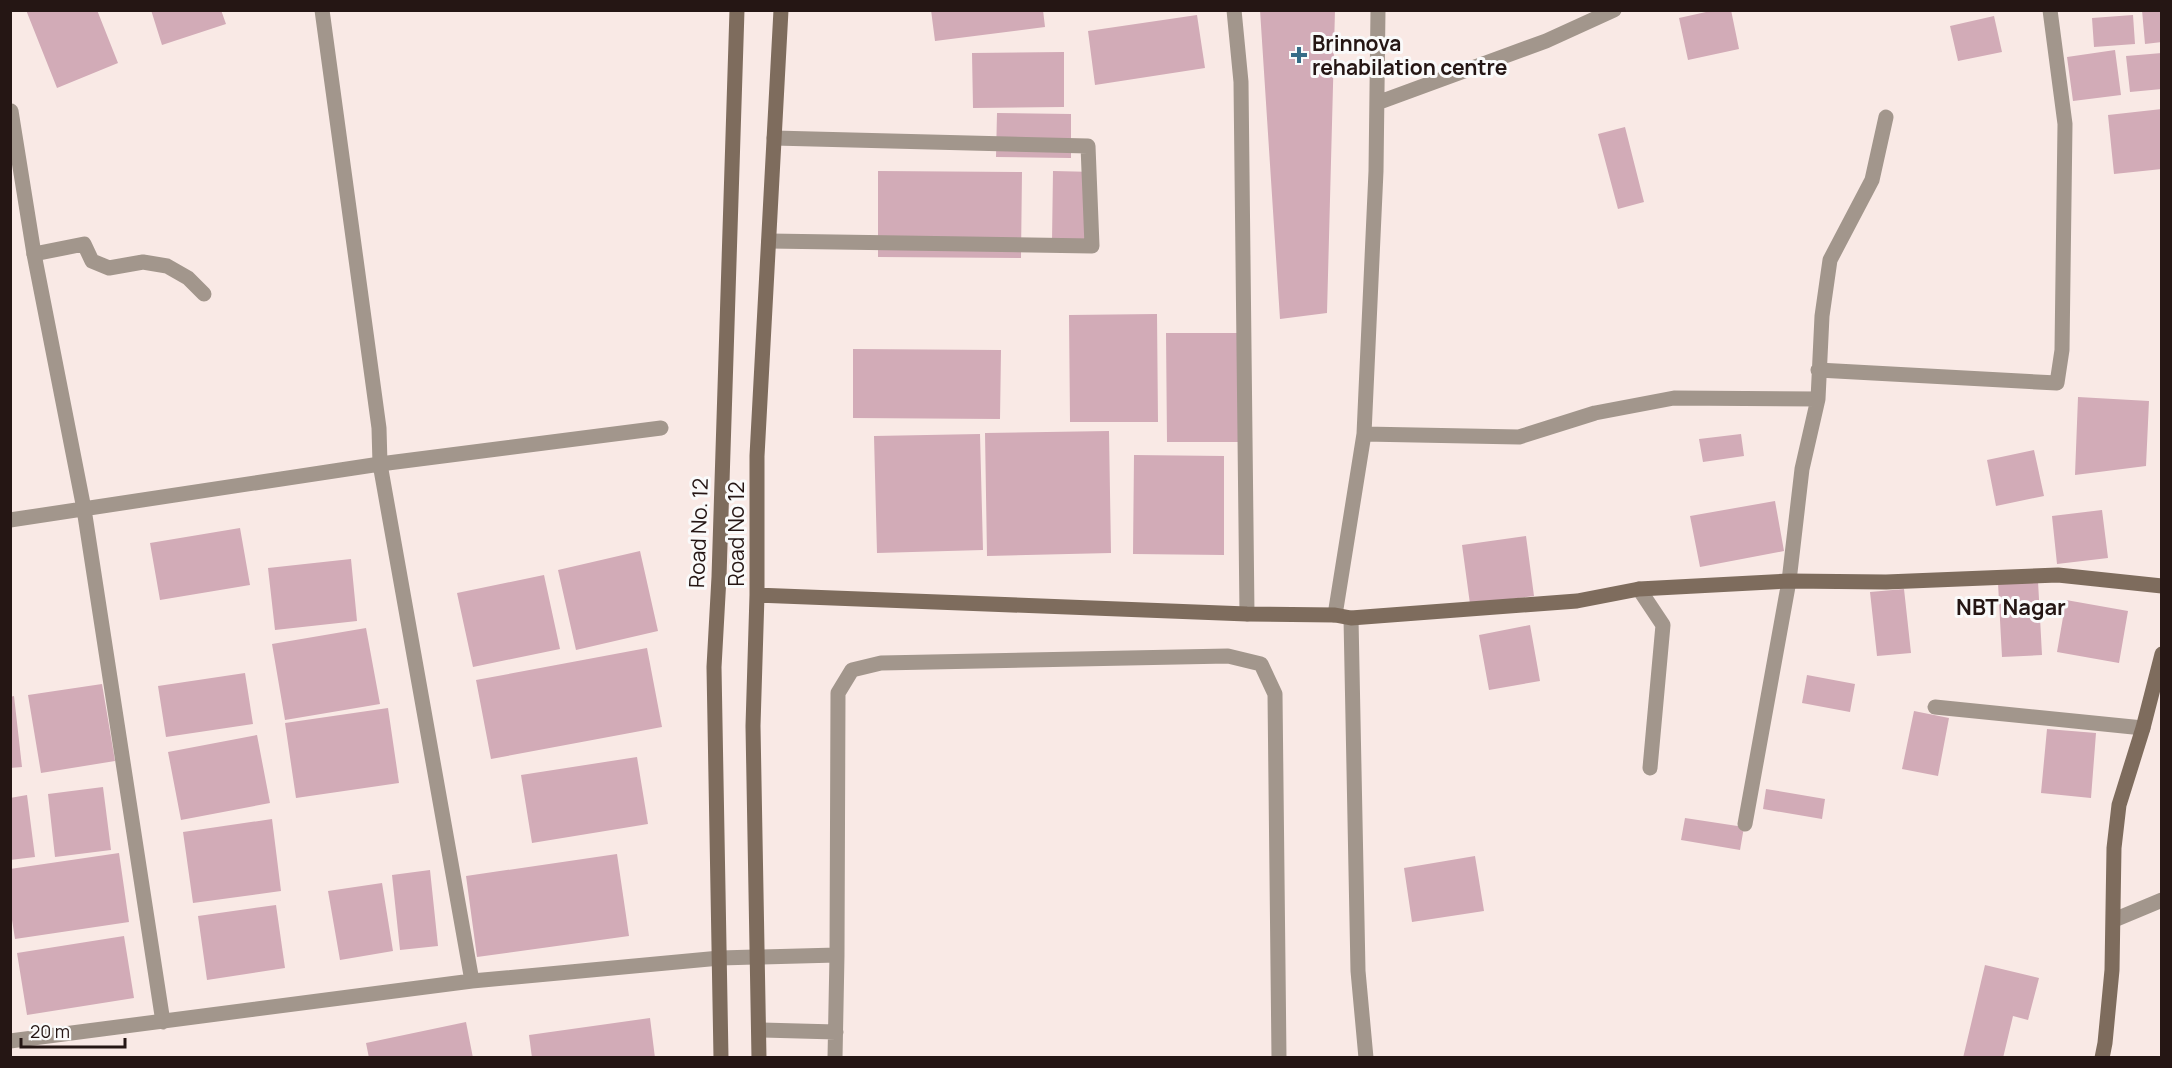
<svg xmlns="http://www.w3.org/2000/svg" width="2172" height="1068" viewBox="0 0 2172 1068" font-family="Manrope,sans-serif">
<rect width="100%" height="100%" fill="#f9e9e5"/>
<path fill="#d2abb7" d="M 26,10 L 97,10 L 118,63 L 57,88 Z
M 151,10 L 221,10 L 226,24 L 162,45 Z
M 931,10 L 1043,10 L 1045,27 L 935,41 Z
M 1260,10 L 1335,10 L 1327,313 L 1280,319 Z
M 1715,10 L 1731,10 L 1739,49 L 1688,60 L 1679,18 Z
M 2142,10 L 2162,10 L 2162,42 L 2145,44 Z
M 1197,15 L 1205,68 L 1095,85 L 1088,31 Z
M 2133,15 L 2135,44 L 2094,47 L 2092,18 Z
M 1994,16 L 2002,52 L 1958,61 L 1950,26 Z
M 2115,50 L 2121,95 L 2073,101 L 2067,57 Z
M 1064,52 L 1064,107 L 973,108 L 972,53 Z
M 2162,53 L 2162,89 L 2130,92 L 2126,56 Z
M 2162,109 L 2162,169 L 2114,174 L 2108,115 Z
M 997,113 L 1071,114 L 1071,158 L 996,157 Z
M 1625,127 L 1644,202 L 1618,209 L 1598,134 Z
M 878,171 L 1022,172 L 1021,258 L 878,257 Z
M 1053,171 L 1096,172 L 1095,242 L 1052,242 Z
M 1157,314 L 1158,422 L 1070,422 L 1069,315 Z
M 1166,333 L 1238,333 L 1238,442 L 1167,442 Z
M 853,349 L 1001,350 L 1000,419 L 853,418 Z
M 2078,397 L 2149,401 L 2146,466 L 2075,475 Z
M 1109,431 L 1111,553 L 987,556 L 985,433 Z
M 980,434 L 983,550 L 877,553 L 874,436 Z
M 1741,434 L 1744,456 L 1703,462 L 1699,439 Z
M 2034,450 L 2044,496 L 1996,506 L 1987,460 Z
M 1134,455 L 1224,456 L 1224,555 L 1133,554 Z
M 1775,501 L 1784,551 L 1700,567 L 1690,516 Z
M 2102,510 L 2108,558 L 2057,564 L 2052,516 Z
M 240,528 L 250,585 L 160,600 L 150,543 Z
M 1526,536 L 1534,596 L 1470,604 L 1462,545 Z
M 640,551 L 658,631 L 576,650 L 558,570 Z
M 351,559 L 357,621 L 275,630 L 268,568 Z
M 544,575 L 560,649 L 473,667 L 457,593 Z
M 2038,581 L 2042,655 L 2002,657 L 1998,583 Z
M 1904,589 L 1911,653 L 1877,656 L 1870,592 Z
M 2066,600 L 2128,611 L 2119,663 L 2057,652 Z
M 1530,625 L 1540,681 L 1489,690 L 1479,635 Z
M 366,628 L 380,704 L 285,720 L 272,644 Z
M 647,648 L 662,727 L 491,759 L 476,680 Z
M 245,673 L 253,724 L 166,737 L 158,686 Z
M 1807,675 L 1855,684 L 1850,712 L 1802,703 Z
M 102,684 L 115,761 L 41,773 L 28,695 Z
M 14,696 L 22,767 L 10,768 L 10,697 Z
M 388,708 L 399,783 L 296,798 L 285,723 Z
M 1914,711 L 1949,718 L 1938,776 L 1902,769 Z
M 2047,729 L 2096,733 L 2091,798 L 2041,793 Z
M 257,735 L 270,803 L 181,820 L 168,752 Z
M 637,757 L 648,824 L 532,843 L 521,775 Z
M 103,787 L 111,850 L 55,857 L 48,794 Z
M 1766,789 L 1825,799 L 1822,819 L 1763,809 Z
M 27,795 L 35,857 L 10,860 L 10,798 Z
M 1685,818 L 1744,827 L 1740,850 L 1681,840 Z
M 272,819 L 281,891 L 193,903 L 183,832 Z
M 119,853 L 129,922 L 15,939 L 10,907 L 10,869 Z
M 617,854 L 629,936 L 477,957 L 466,876 Z
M 1475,856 L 1484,911 L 1412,922 L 1404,868 Z
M 430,870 L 438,946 L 400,950 L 392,875 Z
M 382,883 L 393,951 L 340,960 L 328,891 Z
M 276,905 L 285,968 L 207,980 L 198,916 Z
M 124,936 L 134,998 L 27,1015 L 17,953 Z
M 1985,965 L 2039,978 L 2028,1020 L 2013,1016 L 2003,1058 L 1963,1058 Z
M 650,1018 L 655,1058 L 532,1058 L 529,1035 Z
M 466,1022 L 473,1058 L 369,1058 L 366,1043 Z"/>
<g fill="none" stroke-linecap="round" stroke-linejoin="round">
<path stroke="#a2968c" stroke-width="15" d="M 34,254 L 84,244 L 92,261 L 109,268 L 143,262 L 167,266 L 188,278 L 204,294
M 1351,618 L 1358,971 L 1366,1058"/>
<path stroke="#a2968c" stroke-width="15" d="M 322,10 L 379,428 L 380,464 L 472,981
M 1234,10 L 1241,82 L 1247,614
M 1377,103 L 1546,41 L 1614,10
M 11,111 L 34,254 L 84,509 L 163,1022
M 769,241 L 1092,246 L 1088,146 L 774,138
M 1818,370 L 2057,383 L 2062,350 L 2065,124 L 2050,10
M 1364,434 L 1519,437 L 1595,413 L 1674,398 L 1818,399
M 10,520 L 380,464 L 661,428
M 1639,589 L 1663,625 L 1650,768
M 1335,615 L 1364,434 L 1376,171 L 1378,10
M 1935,707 L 2143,728
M 1745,824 L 1789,581 L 1802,469 L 1818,399 L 1822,316 L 1830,260 L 1872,180 L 1886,117
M 2114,920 L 2162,900
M 759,1030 L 836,1032
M 10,1041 L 472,981 L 720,958 L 837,955 L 838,693 L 852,670 L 881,663 L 1228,656 L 1261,664 L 1275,694 L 1279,1058
M 835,1058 L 837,955"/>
<path stroke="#7e6c5d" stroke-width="15" d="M 757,595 L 1247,614 L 1335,615 L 1351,618 L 1577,601 L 1639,589 L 1789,581 L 1886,582 L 2058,575 L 2162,586
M 721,1058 L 714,667 L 719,577 L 737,10
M 759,1058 L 753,726 L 757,595 L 757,456 L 781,10
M 2102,1058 L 2105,1043 L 2112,970 L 2114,848 L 2119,805 L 2143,728 L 2162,654"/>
</g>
<path fill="#366c87" stroke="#fafafa" stroke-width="2" d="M1296 46h6v6h6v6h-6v6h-6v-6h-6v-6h6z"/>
<g text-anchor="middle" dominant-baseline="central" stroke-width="6" stroke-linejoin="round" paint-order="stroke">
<g font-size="21" font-weight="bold" fill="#251614" stroke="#fafafa" text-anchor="start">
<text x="1312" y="43">Brinnova<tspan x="1312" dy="24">rehabilation centre</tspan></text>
</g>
<g font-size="21" fill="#251614" stroke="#fafafa">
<text transform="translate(698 533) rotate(-88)">Road No. 12</text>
<text transform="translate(736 534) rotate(-90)">Road No 12</text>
</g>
<g font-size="22" font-weight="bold" fill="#251614" stroke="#fafafa">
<text x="2011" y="607">NBT Nagar</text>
</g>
</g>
<rect width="2172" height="1068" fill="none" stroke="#251614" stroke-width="24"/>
<path d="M21 1038v9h104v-9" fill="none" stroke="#251614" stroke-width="3"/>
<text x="30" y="1038" font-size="18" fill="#251614" stroke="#fafafa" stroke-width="4.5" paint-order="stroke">20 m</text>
</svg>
